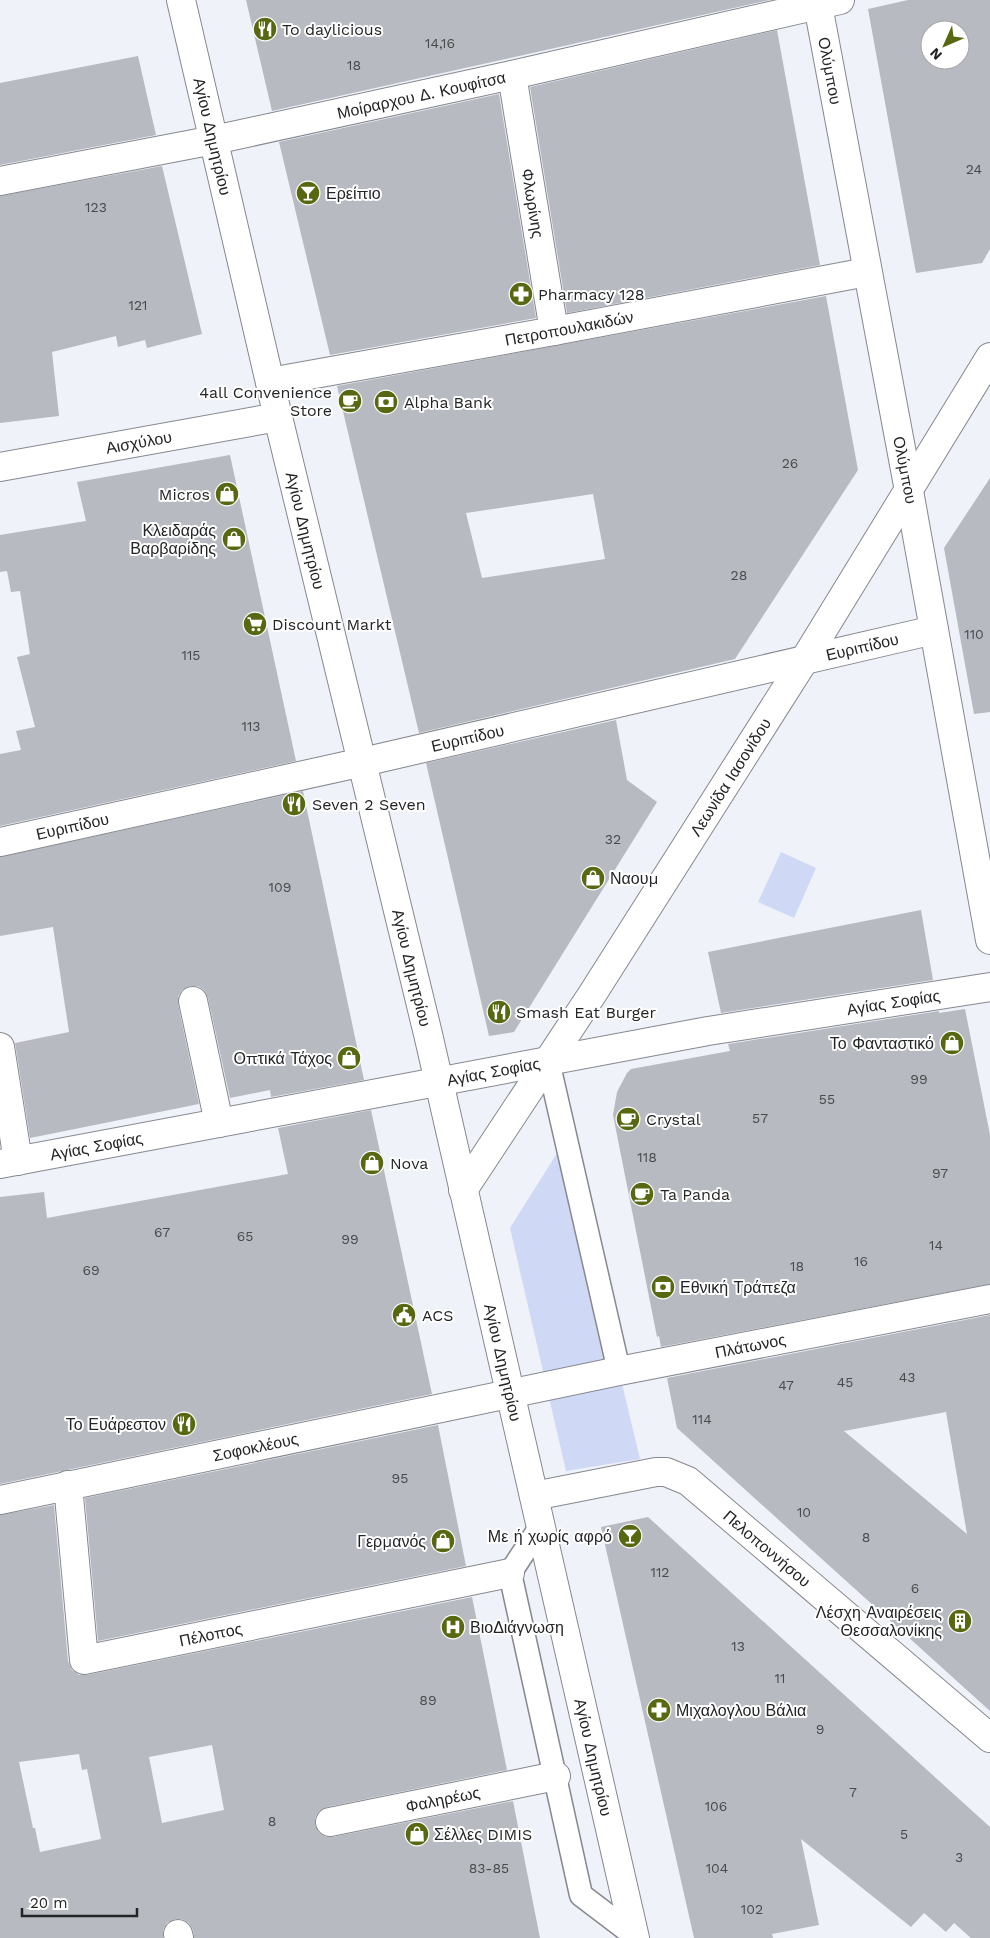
<svg xmlns="http://www.w3.org/2000/svg" width="990" height="1938" viewBox="0 0 990 1938" font-family="'Work Sans',sans-serif">
<rect width="100%" height="100%" fill="#eff2f9"/>
<path fill="#cfd9f6" d="M 781,852 L 816,868 L 794,918 L 758,902 Z
M 564,1142 L 640,1459 L 566,1471 L 510,1228 Z"/>
<path fill="#b7bac0" fill-rule="evenodd" d="M 246,0 L 770,0 L 272,111 Z
M 908,0 L 990,0 L 990,249 L 982,263 L 916,273 L 868,9 ZM 930,30 L 960,30 L 960,60 L 930,60 Z
M 777,30 L 820,265 L 567,313 L 530,87 Z
M 138,56 L 156,135 L 0,165 L 0,83 Z
M 499,94 L 536,318 L 330,355 L 279,142 Z
M 162,166 L 202,334 L 147,348 L 145,340 L 118,347 L 116,336 L 52,352 L 59,416 L 0,423 L 0,196 Z
M 826,296 L 858,470 L 735,659 L 419,733 L 337,386 ZM 593,494 L 605,559 L 482,578 L 466,513 Z
M 230,455 L 296,761 L 0,826 L 0,754 L 21,750 L 16,731 L 35,727 L 17,657 L 30,654 L 20,591 L 11,592 L 7,571 L 0,572 L 0,535 L 86,521 L 77,482 Z
M 990,478 L 990,712 L 974,714 L 944,548 Z
M 616,720 L 627,780 L 657,802 L 514,1032 L 489,1036 L 426,763 Z
M 303,791 L 364,1080 L 271,1097 L 270,1090 L 230,1098 L 208,998 L 204,990 L 198,986 L 190,986 L 182,990 L 178,996 L 178,1004 L 199,1104 L 30,1138 L 15,1043 L 69,1032 L 53,927 L 0,936 L 0,857 Z
M 921,910 L 933,980 L 721,1013 L 708,952 Z
M 965,1009 L 990,1135 L 990,1284 L 661,1347 L 659,1336 L 657,1337 L 613,1115 L 617,1092 L 627,1073 L 631,1069 L 730,1051 L 728,1044 L 939,1011 L 939,1013 Z
M 371,1110 L 432,1394 L 0,1484 L 0,1197 L 44,1192 L 47,1218 L 288,1174 L 278,1128 Z
M 990,1315 L 990,1711 L 677,1428 L 667,1378 ZM 946,1412 L 967,1534 L 844,1431 Z
M 438,1425 L 466,1566 L 98,1641 L 85,1498 Z
M 54,1505 L 68,1661 L 72,1670 L 79,1675 L 87,1675 L 472,1597 L 507,1770 L 327,1807 L 319,1811 L 315,1818 L 315,1825 L 319,1833 L 326,1837 L 333,1837 L 513,1801 L 540,1938 L 194,1938 L 193,1930 L 189,1923 L 182,1919 L 175,1919 L 167,1923 L 163,1930 L 163,1938 L 0,1938 L 0,1515 ZM 212,1745 L 224,1810 L 162,1823 L 149,1757 ZM 79,1754 L 82,1770 L 87,1769 L 101,1839 L 40,1852 L 35,1828 L 33,1828 L 19,1762 Z
M 648,1517 L 990,1827 L 990,1938 L 971,1938 L 954,1923 L 946,1932 L 924,1913 L 911,1927 L 801,1839 L 819,1925 L 772,1934 L 773,1938 L 694,1938 L 601,1527 Z"/>
<g fill="none" stroke-linecap="round" stroke-linejoin="round">
<g stroke="#86888f" stroke-width="25">
<path id="lane" d="M 548,1061 L 619,1371
M 541,1526 L 510,1573 L 581,1895 L 635,1936"/>
</g>
<g stroke="#86888f" stroke-width="30">
<g id="street">
<path id="s1" d="M 817,0 L 909,491"/>
<path id="s2" d="M 512,75 L 554,331"/>
<path id="s3" d="M 0,181 L 214,140 L 512,75 L 840,0"/>
<path id="s4" d="M 270,382 L 554,331 L 867,272"/>
<path id="s5" d="M 0,467 L 278,417"/>
<path id="s6" d="M 0,842 L 363,762 L 934,630"/>
<path d="M 193,1001 L 219,1123"/>
<path d="M 0,1047 L 18,1161"/>
<path id="s7" d="M 68,1485 L 84,1660 L 510,1573"/>
<path id="s8" d="M 534,1496 L 656,1472 L 666,1472 L 688,1481 L 990,1738"/>
<path id="s9" d="M 0,1500 L 619,1371 L 990,1299"/>
<path id="s10" d="M 330,1822 L 556,1776"/>
<path d="M 178,1934 L 179,1938"/>
</g>
</g>
<g stroke="#86888f" stroke-width="30">
<g id="secondary">
<path id="s11" d="M 181,0 L 278,417 L 428,1034 L 635,1938"/>
<path d="M 909,491 L 990,940"/>
<path id="s12" d="M 0,1164 L 708,1031 L 990,987"/>
<path id="s13" d="M 463,1190 L 593,993 L 805,659 L 990,357"/>
</g>
</g>
<use href="#lane" stroke="#fff" stroke-width="22"/>
<use href="#street" stroke="#fff" stroke-width="28"/>
<use href="#secondary" stroke="#fff" stroke-width="28"/>
</g>
<defs>
<g id="restaurant-disc" transform="scale(1.25)"><circle r="9.5" fill="#576811" stroke="#fff"/><path d="M-5-6h1v4h1v-4h1v4h1v-4h1v5L-1.5 .5V6h-2V.5L-5-1ZM5-6V6H3V1.5H1.5Q1.5-4 5-6Z" fill="#fff"/></g>
<g id="bar-disc" transform="scale(1.25)"><circle r="9.5" fill="#576811" stroke="#fff"/><path d="M-6-5H6L.8 .8V4.5H3.5V6h-7V4.5H-.8V.8Z" fill="#fff"/></g>
<g id="pharmacy-disc" transform="scale(1.25)"><circle r="9.5" fill="#576811" stroke="#fff"/><path d="M-2-6h4v4h4v4h-4v4h-4v-4h-4v-4h4Z" fill="#fff"/></g>
<g id="cafe-disc" transform="scale(1.25)"><circle r="9.5" fill="#576811" stroke="#fff"/><path d="M-5.5-4.5H6V0H3Q3 3.5 0 3.5H-2.5Q-5.5 3.5-5.5 0ZM3-3.2v2h1.7v-2ZM-6 4.5H4V6H-6Z" fill="#fff"/></g>
<g id="bank-disc" transform="scale(1.25)"><circle r="9.5" fill="#576811" stroke="#fff"/><path d="M-6-4H6V4H-6ZM0-2.3a2.3 2.3 0 1 0 0 4.6a2.3 2.3 0 1 0 0-4.6Z" fill="#fff"/></g>
<g id="shop-disc" transform="scale(1.25)"><circle r="9.5" fill="#576811" stroke="#fff"/><path d="M-5-2.5h2.3a2.7 3.5 0 0 1 5.4 0H5L5.5 6h-11ZM-1.5-2.5h3a1.5 2.3 0 0 0-3 0Z" fill="#fff"/></g>
<g id="supermarket-disc" transform="scale(1.25)"><circle r="9.5" fill="#576811" stroke="#fff"/><path d="M-6-5.5h2.5l.6 2H6L4.5 2H-2.5L-4.4-4H-6ZM-1.5 3.2a1.3 1.3 0 1 0 .1 0ZM3 3.2a1.3 1.3 0 1 0 .1 0Z" fill="#fff"/></g>
<g id="civic-disc" transform="scale(1.25)"><circle r="9.5" fill="#576811" stroke="#fff"/><path d="M-.6-6.5H3V-4.5H.6V-3L4-1V1h2V6H-6V1h2V-1L-.6-3ZM-1.2 2.5V6h2.4V2.5Z" fill="#fff"/></g>
<g id="building-disc" transform="scale(1.25)"><circle r="9.5" fill="#576811" stroke="#fff"/><path d="M-4-6H4V6H1V3H-1V6H-4ZM-2.5-4.3h1.7v1.8h-1.7ZM.8-4.3h1.7v1.8H.8ZM-2.5-1h1.7V.8h-1.7ZM.8-1h1.7V.8H.8Z" fill="#fff"/></g>
<g id="hospital-disc" transform="scale(1.25)"><circle r="9.5" fill="#576811" stroke="#fff"/><path d="M-5-5h3v3.5h4V-5h3V5h-3V1.5h-4V5h-3Z" fill="#fff"/></g>
</defs>
<g fill-rule="evenodd">
<use href="#restaurant-disc" x="265" y="29"/>
<use href="#bar-disc" x="308" y="193"/>
<use href="#pharmacy-disc" x="521" y="294"/>
<use href="#cafe-disc" x="350" y="401"/>
<use href="#bank-disc" x="386" y="402"/>
<use href="#shop-disc" x="227" y="494"/>
<use href="#shop-disc" x="234" y="539"/>
<use href="#supermarket-disc" x="255" y="624"/>
<use href="#restaurant-disc" x="294" y="804"/>
<use href="#shop-disc" x="593" y="878"/>
<use href="#restaurant-disc" x="499" y="1012"/>
<use href="#shop-disc" x="952" y="1043"/>
<use href="#shop-disc" x="349" y="1058"/>
<use href="#cafe-disc" x="628" y="1119"/>
<use href="#shop-disc" x="372" y="1163"/>
<use href="#cafe-disc" x="642" y="1194"/>
<use href="#bank-disc" x="663" y="1287"/>
<use href="#civic-disc" x="404" y="1315"/>
<use href="#restaurant-disc" x="184" y="1424"/>
<use href="#bar-disc" x="630" y="1536"/>
<use href="#shop-disc" x="443" y="1541"/>
<use href="#building-disc" x="960" y="1621"/>
<use href="#hospital-disc" x="453" y="1627"/>
<use href="#pharmacy-disc" x="659" y="1710"/>
<use href="#shop-disc" x="417" y="1834"/>
</g>
<g text-anchor="middle" dominant-baseline="central" stroke-width="4" stroke-linejoin="round" paint-order="stroke">
<g font-size="14" fill="#484a4c">
<text x="440" y="43">14,16</text>
<text x="354" y="65">18</text>
<text x="974" y="169">24</text>
<text x="96" y="207">123</text>
<text x="138" y="305">121</text>
<text x="790" y="463">26</text>
<text x="739" y="575">28</text>
<text x="974" y="634">110</text>
<text x="191" y="655">115</text>
<text x="251" y="726">113</text>
<text x="613" y="839">32</text>
<text x="280" y="887">109</text>
<text x="919" y="1079">99</text>
<text x="827" y="1099">55</text>
<text x="760" y="1118">57</text>
<text x="647" y="1157">118</text>
<text x="940" y="1173">97</text>
<text x="162" y="1232">67</text>
<text x="245" y="1236">65</text>
<text x="350" y="1239">99</text>
<text x="936" y="1245">14</text>
<text x="861" y="1261">16</text>
<text x="797" y="1266">18</text>
<text x="91" y="1270">69</text>
<text x="907" y="1377">43</text>
<text x="845" y="1382">45</text>
<text x="786" y="1385">47</text>
<text x="702" y="1419">114</text>
<text x="400" y="1478">95</text>
<text x="804" y="1512">10</text>
<text x="866" y="1537">8</text>
<text x="660" y="1572">112</text>
<text x="915" y="1588">6</text>
<text x="738" y="1646">13</text>
<text x="780" y="1678">11</text>
<text x="428" y="1700">89</text>
<text x="820" y="1729">9</text>
<text x="853" y="1792">7</text>
<text x="716" y="1806">106</text>
<text x="272" y="1821">8</text>
<text x="904" y="1834">5</text>
<text x="959" y="1857">3</text>
<text x="489" y="1868">83-85</text>
<text x="717" y="1868">104</text>
<text x="752" y="1909">102</text>
</g>
<g font-size="16" fill="#232426" stroke="#fff" text-anchor="start">
<text x="282" y="29">To daylicious</text>
<text x="326" y="193">Ερείπιο</text>
<text x="538" y="294">Pharmacy 128</text>
<text x="332" y="392" text-anchor="end">4all Convenience<tspan x="332" dy="18">Store</tspan></text>
<text x="404" y="402">Alpha Bank</text>
<text x="210" y="494" text-anchor="end">Micros</text>
<text x="216" y="530" text-anchor="end">Κλειδαράς<tspan x="216" dy="18">Βαρβαρίδης</tspan></text>
<text x="272" y="624">Discount Markt</text>
<text x="312" y="804">Seven 2 Seven</text>
<text x="610" y="878">Ναουμ</text>
<text x="516" y="1012">Smash Eat Burger</text>
<text x="934" y="1043" text-anchor="end">Το Φανταστικό</text>
<text x="332" y="1058" text-anchor="end">Οπτικά Τάχος</text>
<text x="646" y="1119">Crystal</text>
<text x="390" y="1163">Nova</text>
<text x="660" y="1194">Ta Panda</text>
<text x="680" y="1287">Εθνική Τράπεζα</text>
<text x="422" y="1315">ACS</text>
<text x="166" y="1424" text-anchor="end">Το Ευάρεστον</text>
<text x="612" y="1536" text-anchor="end">Με ή χωρίς αφρό</text>
<text x="426" y="1541" text-anchor="end">Γερμανός</text>
<text x="942" y="1612" text-anchor="end">Λέσχη Αναιρέσεις<tspan x="942" dy="18">Θεσσαλονίκης</tspan></text>
<text x="470" y="1627">ΒιοΔιάγνωση</text>
<text x="676" y="1710">Μιχαλογλου Βάλια</text>
<text x="434" y="1834">Σέλλες DIMIS</text>
</g>
<g font-size="16" fill="#232426" stroke="#fff">
<text stroke="none"><textPath href="#s1" startOffset="72">Ολύμπου</textPath></text>
<text stroke="none"><textPath href="#s3" startOffset="430">Μοίραρχου Δ. Κουφίτσα</textPath></text>
<text stroke="none"><textPath href="#s11" startOffset="140">Αγίου Δημητρίου</textPath></text>
<text stroke="none"><textPath href="#s2" startOffset="130">Φλωρίνης</textPath></text>
<text stroke="none"><textPath href="#s4" startOffset="304">Πετροπουλακιδών</textPath></text>
<text stroke="none"><textPath href="#s5" startOffset="141">Αισχύλου</textPath></text>
<text transform="translate(905 470) rotate(79)">Ολύμπου</text>
<text stroke="none"><textPath href="#s11" startOffset="545">Αγίου Δημητρίου</textPath></text>
<text stroke="none"><textPath href="#s6" startOffset="884">Ευριπίδου</textPath></text>
<text stroke="none"><textPath href="#s6" startOffset="479">Ευριπίδου</textPath></text>
<text stroke="none"><textPath href="#s13" startOffset="492">Λεωνίδα Ιασονίδου</textPath></text>
<text stroke="none"><textPath href="#s6" startOffset="74">Ευριπίδου</textPath></text>
<text stroke="none"><textPath href="#s11" startOffset="995">Αγίου Δημητρίου</textPath></text>
<text stroke="none"><textPath href="#s12" startOffset="908">Αγίας Σοφίας</textPath></text>
<text stroke="none"><textPath href="#s12" startOffset="502">Αγίας Σοφίας</textPath></text>
<text stroke="none"><textPath href="#s12" startOffset="98">Αγίας Σοφίας</textPath></text>
<text stroke="none"><textPath href="#s9" startOffset="766">Πλάτωνος</textPath></text>
<text stroke="none"><textPath href="#s11" startOffset="1400">Αγίου Δημητρίου</textPath></text>
<text stroke="none"><textPath href="#s9" startOffset="261">Σοφοκλέους</textPath></text>
<text stroke="none"><textPath href="#s8" startOffset="262">Πελοποννήσου</textPath></text>
<text stroke="none"><textPath href="#s7" startOffset="305">Πέλοπος</textPath></text>
<text stroke="none"><textPath href="#s11" startOffset="1805">Αγίου Δημητρίου</textPath></text>
<text stroke="none"><textPath href="#s10" startOffset="115">Φαληρέως</textPath></text>
</g>
</g>
<g transform="translate(945 45) rotate(225)"><circle r="24" fill="#ffffff" stroke="#a7a7a8"/>
<path d="M0-4L9 19L0 12L-9 19Z" fill="#576811"/>
<text y="-8" font-size="14" font-weight="bold" text-anchor="middle" fill="#232426">N</text>
</g>
<path d="M22 1908v8h115v-8" fill="none" stroke="#232426" stroke-width="2.5"/>
<text x="30" y="1908" font-size="15" fill="#232426" stroke="#ffffff" stroke-width="4" paint-order="stroke">20 m</text>
</svg>
